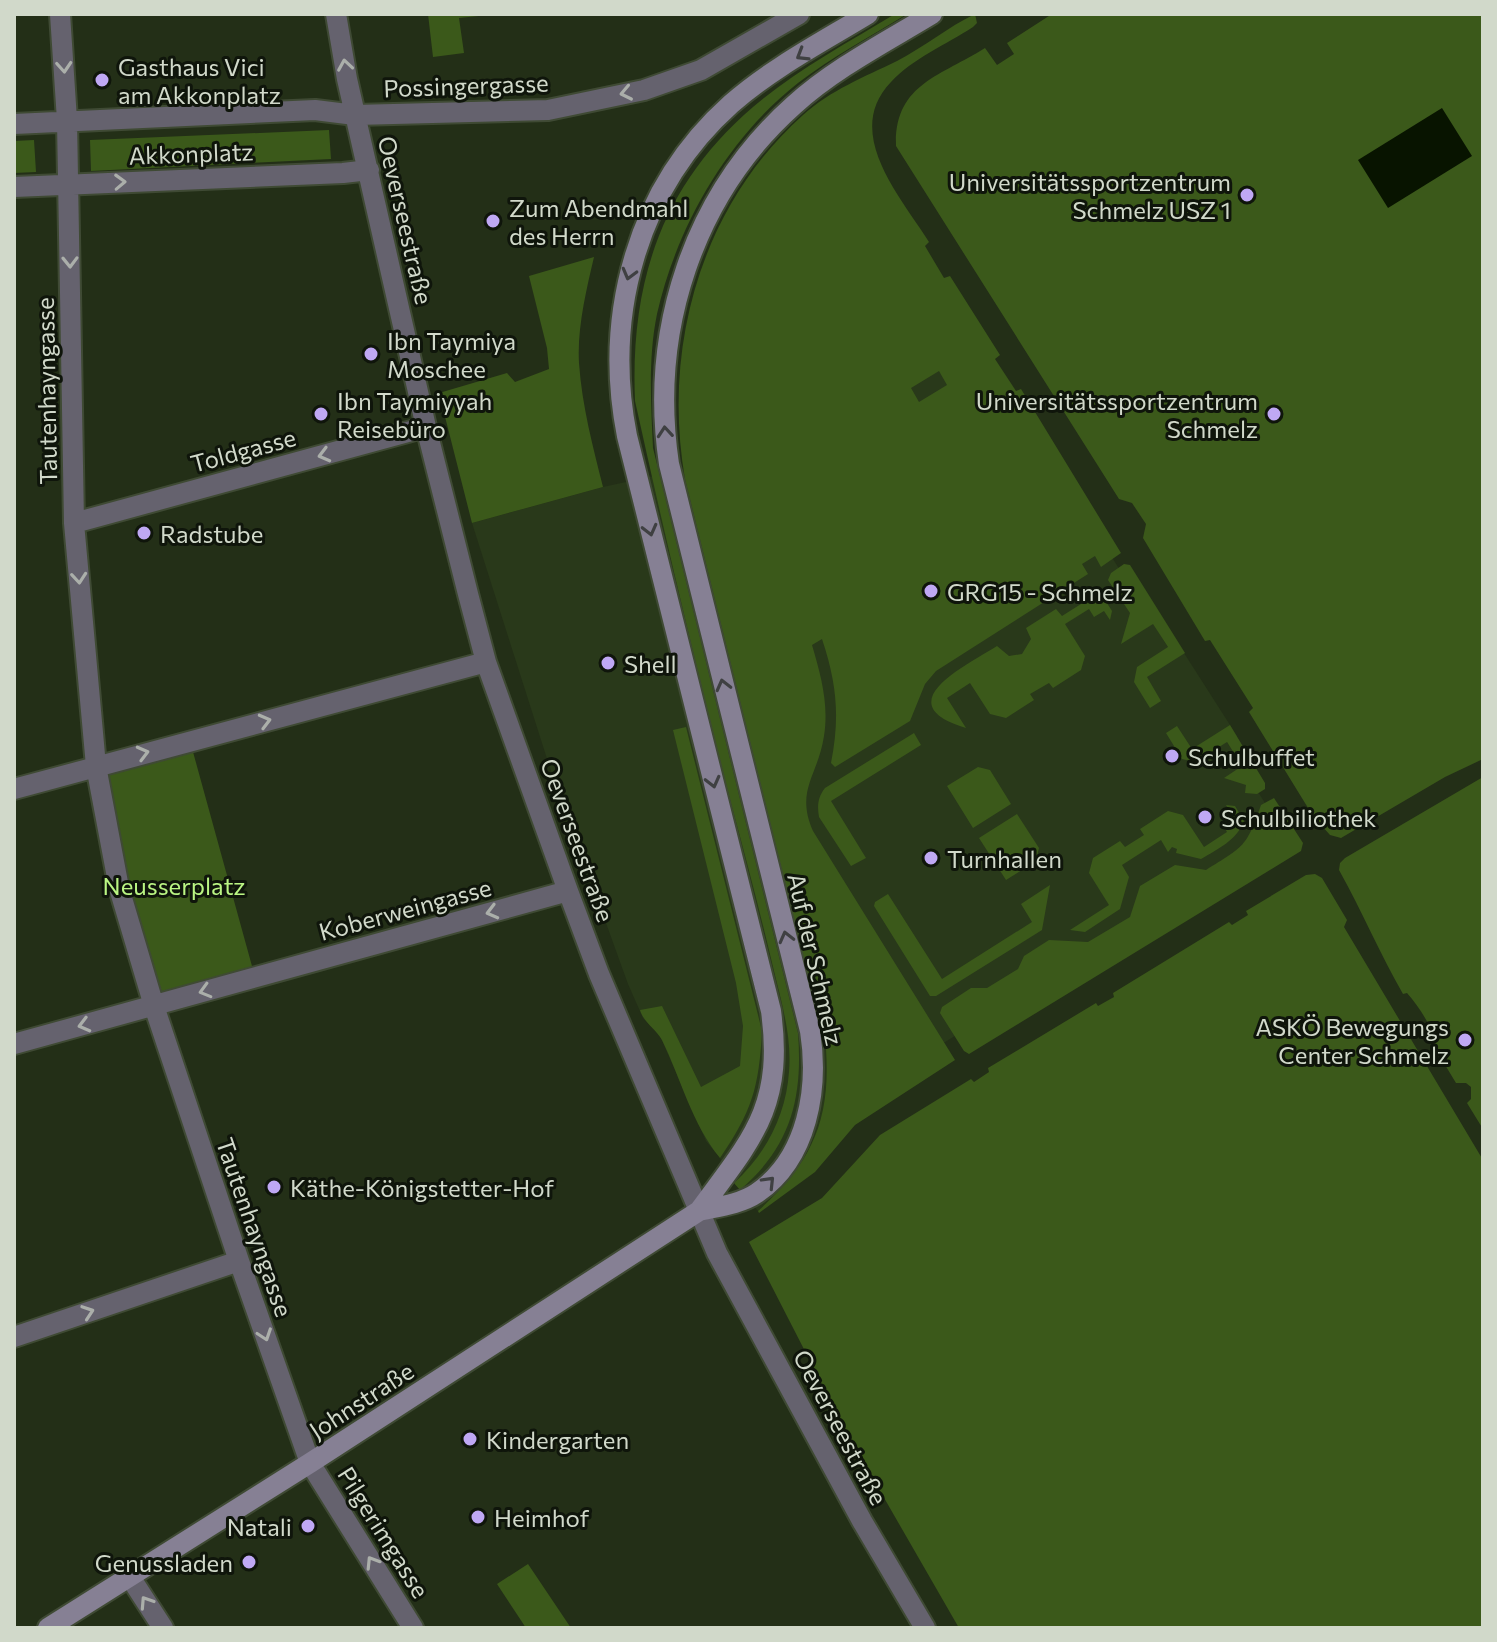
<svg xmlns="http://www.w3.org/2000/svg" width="1497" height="1642" viewBox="0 0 1497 1642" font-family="Commissioner,sans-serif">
<rect width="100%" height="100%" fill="#232f17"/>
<path fill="#29391a" d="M 833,111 L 1168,647 L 1177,642 L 1230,725 L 1237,736 L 1227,742 L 1283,832 L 855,1098 L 823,1112 L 815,1138 L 801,1163 L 779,1192 L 758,1211 L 734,1183 L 720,1158 L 706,1141 L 660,1036 L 643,1018 L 628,984 L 549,765 L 472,523 L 603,487 L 699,466 Z"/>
<path fill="#3b591a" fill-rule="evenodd" d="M 428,14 L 498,14 L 459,18 L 464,53 L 433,57 Z
M 895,14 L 907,14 C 871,36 832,57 798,83 C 727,139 677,226 657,314 C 648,358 651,404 653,448 L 798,1033 C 803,1098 791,1146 740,1190 L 734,1183 C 766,1154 786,1115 789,1072 C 792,1038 782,1004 774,971 C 761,916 747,862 732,807 C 697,672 665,537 635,401 C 630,283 661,186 753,107 C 795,71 847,43 895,14 Z
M 975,14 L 977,23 L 973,27 C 947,44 912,59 891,82 C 842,133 901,197 929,242 L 925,246 L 944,278 L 950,276 L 1000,355 L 995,359 L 1016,391 L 1021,389 L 1121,553 L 1101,567 L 1095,556 L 1082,564 L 1088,574 L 936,671 L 925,684 L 910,721 L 835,767 L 831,763 C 840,717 837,684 822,639 L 812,645 C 821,676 829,704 824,736 C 818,776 795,790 813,831 L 955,1060 L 855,1125 L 815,1172 L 759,1213 L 758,1211 C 811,1163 831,1121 826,1049 L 685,479 C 662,347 701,206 803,115 C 831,90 864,77 897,61 C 924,47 948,27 975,14 ZM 939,371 L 947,385 L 919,402 L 911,388 Z
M 1052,14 L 1483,14 L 1483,759 L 1445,777 L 1341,838 L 1330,835 L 1313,816 L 1249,712 L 1253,708 L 1210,640 L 1205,641 L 1143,538 L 1146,524 L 1132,503 L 1119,499 L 896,146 C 894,84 941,76 985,48 L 997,65 L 1014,54 L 1007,43 Z
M 329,130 L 331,159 L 91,171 L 90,140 Z
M 34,140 L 36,172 L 14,173 L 14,141 Z
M 594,257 C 586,291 577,329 579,363 C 582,406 593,447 603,487 L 472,523 L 439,393 L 507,373 L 515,382 L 549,369 L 547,348 L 529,276 Z
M 1124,564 L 1130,565 L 1185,653 L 1147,677 L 1161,701 L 1150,708 L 1134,682 L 1137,667 L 1168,647 L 1153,624 L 1121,644 L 1130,613 L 1108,580 L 1111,573 Z
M 1100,592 L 1112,611 L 1110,620 L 1104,611 L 1094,617 L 1089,609 L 1065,624 L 1085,656 L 1081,670 L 1053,688 L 1049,683 L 1030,694 L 1034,700 L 1006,718 L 990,714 L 970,683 L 947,698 L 966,728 C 886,704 965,666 997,646 L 1009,656 L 1022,654 L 1031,639 L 1026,628 L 1056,609 L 1062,616 Z
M 1230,725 L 1265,783 L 1265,789 L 1257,794 L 1245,793 L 1246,785 L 1224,778 L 1242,766 L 1227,742 L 1195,762 L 1182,759 L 1166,733 L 1177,726 L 1192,749 Z
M 686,727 L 762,1031 C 759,1088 752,1111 720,1158 C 692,1124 681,1079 662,1040 C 656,1029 644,1023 640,1010 L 662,1006 L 701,1087 L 740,1066 L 743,1026 L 736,983 L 673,730 Z
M 914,733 L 921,745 L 831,801 L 866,858 L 851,866 L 819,817 C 817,805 818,797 825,788 Z
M 190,741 L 255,977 L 154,1006 L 96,766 Z
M 978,767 L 990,770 L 1011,804 L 973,828 L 947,786 Z
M 1483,777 L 1483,1129 L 1467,1103 L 1471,1099 L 1471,1087 L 1466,1083 L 1456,1083 L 1433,1045 L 1436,1042 C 1430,1024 1420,1008 1407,993 L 1403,994 C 1380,954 1362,911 1339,870 L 1340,863 L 1345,858 Z
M 1274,798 L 1303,843 L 1301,851 L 969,1054 L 964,1051 L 940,1013 L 942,1007 L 971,988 L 987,988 L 1018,969 L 1024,956 L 1049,940 L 1088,942 L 1130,917 L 1140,886 L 1175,865 L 1206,870 C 1244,846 1246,848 1261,805 Z
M 1226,805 L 1235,806 L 1244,821 C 1237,840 1218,849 1201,859 L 1176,853 L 1177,849 L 1172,847 L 1168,852 L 1161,840 L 1122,865 L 1129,877 L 1120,909 L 1085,932 L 1070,930 L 1109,905 L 1089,873 L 1093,858 L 1120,841 L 1125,847 L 1144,835 L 1140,829 L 1168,811 L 1183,815 L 1204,847 L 1227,832 L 1222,823 L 1232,815 Z
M 1017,814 L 1039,848 L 1036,861 L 1006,880 L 979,838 Z
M 1315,874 L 1322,878 L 1347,920 L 1344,927 L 1483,1160 L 1483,1628 L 959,1628 L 849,1437 L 749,1242 L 822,1198 L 880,1135 L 971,1079 L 974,1082 L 989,1072 L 988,1068 L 1096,1003 L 1098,1006 L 1114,997 L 1113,993 L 1229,922 L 1232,925 L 1248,915 L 1246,911 L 1306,875 Z
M 1050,885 L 1042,930 L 936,996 L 930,996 L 874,906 L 875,902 L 888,894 L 942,979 L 1032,922 L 1021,904 Z
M 528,1564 L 571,1628 L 526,1628 L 497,1584 Z"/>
<path fill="#081400" d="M 1442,108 L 1472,156 L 1388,208 L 1358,160 Z"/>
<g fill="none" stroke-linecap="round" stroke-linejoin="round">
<g stroke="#3f4a34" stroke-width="24">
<path id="minor" d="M 60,14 L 67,120 L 74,523 L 96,766 L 119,888 L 154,1006 L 239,1261 L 310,1463 L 413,1628
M 336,14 L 347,79 L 426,427 L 468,594 L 486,662 L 568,891 L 599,974 L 717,1253 L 862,1521 L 925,1628
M 14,124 L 315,110 L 355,115 L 548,110 L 644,90 L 701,70 L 799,14
M 14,187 L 343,173 L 369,170
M 74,523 L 426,427
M 14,789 L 486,662
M 14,1044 L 568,891
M 14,1337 L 239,1261
M 130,1577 L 163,1628"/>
</g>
<g stroke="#3f4a34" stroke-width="24">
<path id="secondary" d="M 699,1211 C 752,1139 784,1107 771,1011 L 627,436 C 603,315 637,188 731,104 C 772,68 822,42 868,14
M 48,1628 L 310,1463 L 699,1211 C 717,1207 741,1204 757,1193 C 808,1158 819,1088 810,1031 L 669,464 C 649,331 693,195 794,105 C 835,68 886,42 932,14"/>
</g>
<use href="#minor" stroke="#65626e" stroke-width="20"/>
<use href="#secondary" stroke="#868094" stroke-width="20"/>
</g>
<defs><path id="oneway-chevron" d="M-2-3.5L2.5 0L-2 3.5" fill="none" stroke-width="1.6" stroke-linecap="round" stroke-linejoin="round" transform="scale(2)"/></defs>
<g stroke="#3f4042">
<use href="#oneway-chevron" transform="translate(802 55) rotate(149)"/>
<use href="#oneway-chevron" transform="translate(629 274) rotate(105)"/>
<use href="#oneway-chevron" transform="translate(665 432) rotate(-95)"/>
<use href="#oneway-chevron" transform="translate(650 530) rotate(76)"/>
<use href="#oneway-chevron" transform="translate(723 685) rotate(-104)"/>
<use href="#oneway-chevron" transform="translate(713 782) rotate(76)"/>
<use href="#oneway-chevron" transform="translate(786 937) rotate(-104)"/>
<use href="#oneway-chevron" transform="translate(769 1182) rotate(-46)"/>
</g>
<g stroke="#abafaa">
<use href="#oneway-chevron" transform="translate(345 65) rotate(-99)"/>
<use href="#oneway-chevron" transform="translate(64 67) rotate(86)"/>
<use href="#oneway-chevron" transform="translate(626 93) rotate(168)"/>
<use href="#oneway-chevron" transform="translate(120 182) rotate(-2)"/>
<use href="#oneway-chevron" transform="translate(70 262) rotate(89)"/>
<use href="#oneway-chevron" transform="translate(324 455) rotate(165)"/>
<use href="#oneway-chevron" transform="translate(79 578) rotate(85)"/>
<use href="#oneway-chevron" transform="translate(265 721) rotate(-15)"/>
<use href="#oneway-chevron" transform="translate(143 753) rotate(-15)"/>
<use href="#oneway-chevron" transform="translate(492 912) rotate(165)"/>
<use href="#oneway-chevron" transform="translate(205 991) rotate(164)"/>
<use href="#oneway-chevron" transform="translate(84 1025) rotate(165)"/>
<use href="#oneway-chevron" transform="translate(88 1312) rotate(-19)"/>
<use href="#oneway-chevron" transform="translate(265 1335) rotate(71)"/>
<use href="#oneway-chevron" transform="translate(372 1562) rotate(-122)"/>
<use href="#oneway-chevron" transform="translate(146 1602) rotate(-123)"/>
</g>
<g fill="#bfa8f4" stroke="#0f150b" stroke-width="3">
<circle cx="102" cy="80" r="8"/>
<circle cx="1247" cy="195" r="8"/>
<circle cx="493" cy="221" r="8"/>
<circle cx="371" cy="354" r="8"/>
<circle cx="321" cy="414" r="8"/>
<circle cx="1274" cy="414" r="8"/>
<circle cx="144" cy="533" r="8"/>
<circle cx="931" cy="591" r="8"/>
<circle cx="608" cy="663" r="8"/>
<circle cx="1172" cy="756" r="8"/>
<circle cx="1205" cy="817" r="8"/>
<circle cx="931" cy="858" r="8"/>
<circle cx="1465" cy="1040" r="8"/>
<circle cx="274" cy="1187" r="8"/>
<circle cx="470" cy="1439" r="8"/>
<circle cx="478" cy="1517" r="8"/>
<circle cx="308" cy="1526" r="8"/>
<circle cx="249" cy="1562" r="8"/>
</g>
<g text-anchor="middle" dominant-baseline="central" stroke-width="6" stroke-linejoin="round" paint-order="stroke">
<g font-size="24" fill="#d1d9ca" stroke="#0f150b" text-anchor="start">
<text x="118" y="66">Gasthaus Vici<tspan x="118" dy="28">am Akkonplatz</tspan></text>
<text x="1231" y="181" text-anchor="end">Universitätssportzentrum<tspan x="1231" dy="28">Schmelz USZ 1</tspan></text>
<text x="509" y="207">Zum Abendmahl<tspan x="509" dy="28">des Herrn</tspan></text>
<text x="387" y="340">Ibn Taymiya<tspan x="387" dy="28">Moschee</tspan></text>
<text x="337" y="400">Ibn Taymiyyah<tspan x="337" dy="28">Reisebüro</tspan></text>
<text x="1258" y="400" text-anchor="end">Universitätssportzentrum<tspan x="1258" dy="28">Schmelz</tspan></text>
<text x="160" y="533">Radstube</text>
<text x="947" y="591">GRG15 - Schmelz</text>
<text x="624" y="663">Shell</text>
<text x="1188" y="756">Schulbuffet</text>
<text x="1221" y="817">Schulbiliothek</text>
<text x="947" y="858">Turnhallen</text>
<text x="1449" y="1026" text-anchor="end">ASKÖ Bewegungs<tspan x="1449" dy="28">Center Schmelz</tspan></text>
<text x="290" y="1187">Käthe-Königstetter-Hof</text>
<text x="486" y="1439">Kindergarten</text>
<text x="494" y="1517">Heimhof</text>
<text x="292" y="1526" text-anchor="end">Natali</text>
<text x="233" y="1562" text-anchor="end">Genussladen</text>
</g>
<g font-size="24" fill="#d1d9ca" stroke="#0f150b">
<text transform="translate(466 85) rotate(-2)">Possingergasse</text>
<text transform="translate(191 153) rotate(-2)">Akkonplatz</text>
<text transform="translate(406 220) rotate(77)">Oeverseestraße</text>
<text transform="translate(46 391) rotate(-91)">Tautenhayngasse</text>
<text transform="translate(243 450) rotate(-15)">Toldgasse</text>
<text transform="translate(578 840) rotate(70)">Oeverseestraße</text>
<text transform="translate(405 909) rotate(-15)">Koberweingasse</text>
<text transform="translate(816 959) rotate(77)">Auf der Schmelz</text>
<text transform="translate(255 1227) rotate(71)">Tautenhayngasse</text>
<text transform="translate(361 1400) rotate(-33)">Johnstraße</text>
<text transform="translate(841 1427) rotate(62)">Oeverseestraße</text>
<text transform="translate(384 1532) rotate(58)">Pilgerimgasse</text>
</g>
<g font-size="24" fill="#baf583" stroke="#0f150b">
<text x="174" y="885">Neusserplatz</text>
</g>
</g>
<rect width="1497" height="1642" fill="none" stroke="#d1d9ca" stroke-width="32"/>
</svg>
